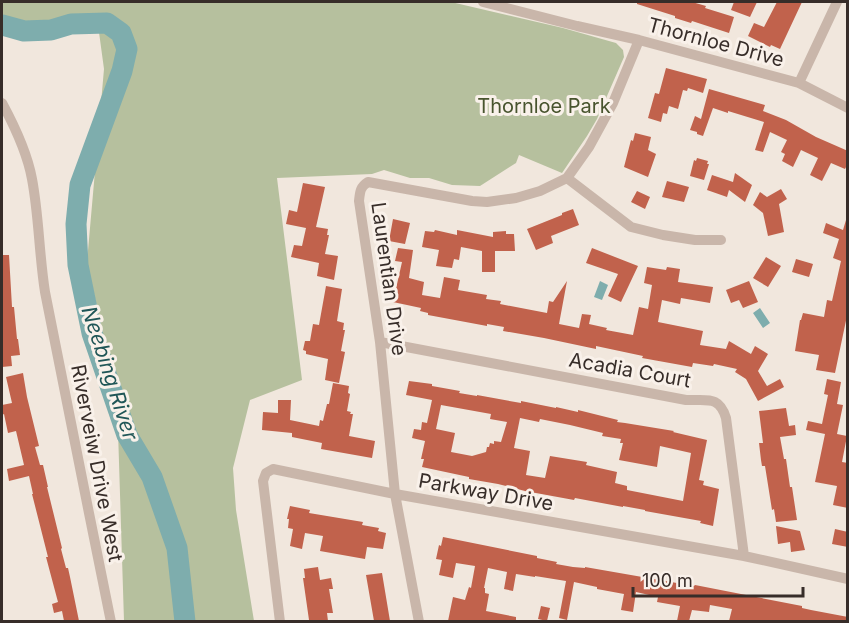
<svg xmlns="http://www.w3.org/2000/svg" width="849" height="623" viewBox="0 0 849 623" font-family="Inter,sans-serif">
<rect width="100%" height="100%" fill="#f1e7dd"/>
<path fill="#b6c09e" d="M 2,2 L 451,2 L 563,28 L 616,43 L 623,50 L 624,57 L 597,119 L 587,136 L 562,173 L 519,155 L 516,163 L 480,186 L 452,185 L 429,178 L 410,178 L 384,170 L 372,174 L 277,178 L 302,380 L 250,400 L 233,468 L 236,510 L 254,621 L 124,621 L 117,399 L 87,262 L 104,69 L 98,25 L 71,19 L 52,26 L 27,22 L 2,36 Z"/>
<path fill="#7eadad" d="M 600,281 L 608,285 L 602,300 L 594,297 Z
M 760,308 L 770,323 L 763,328 L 753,313 Z"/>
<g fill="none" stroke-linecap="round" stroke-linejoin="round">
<path stroke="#7eadad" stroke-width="21" d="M 2,25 L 24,31 L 51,30 L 71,24 L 107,23 L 121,33 L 127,49 L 122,71 L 80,185 L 76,224 L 78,265 L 92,333 L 127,435 L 152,477 L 177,548 L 185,622"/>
</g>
<path fill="#c1624c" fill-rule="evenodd" d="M 637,2 L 692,2 L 706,6 L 705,8 L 734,17 L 729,33 L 692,21 L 691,23 L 675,18 L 675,16 L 637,4 Z
M 734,2 L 757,2 L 750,17 L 731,10 Z
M 777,2 L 802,2 L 780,49 L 771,45 L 770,47 L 748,36 L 754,23 L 764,27 Z
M 666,68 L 707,79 L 703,93 L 688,88 L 687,91 L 683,90 L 678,109 L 669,106 L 667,114 L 663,113 L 661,122 L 648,118 L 655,93 L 659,94 Z
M 709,89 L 765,105 L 763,111 L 786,120 L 816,137 L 848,151 L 848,163 L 845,169 L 831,163 L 822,181 L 810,175 L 818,158 L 801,150 L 793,167 L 782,161 L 785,154 L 781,152 L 787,140 L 770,132 L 763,152 L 755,150 L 764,122 L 728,111 L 728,113 L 713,108 L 703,136 L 697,134 L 697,132 L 690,130 L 695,116 L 701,119 Z
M 635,133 L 651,137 L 648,150 L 656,154 L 648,177 L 624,167 L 631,140 L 633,141 Z
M 697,158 L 708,161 L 707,164 L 709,164 L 704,180 L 690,176 L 694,160 L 696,161 Z
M 735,173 L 752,185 L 745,202 L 729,190 L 727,197 L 707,190 L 712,175 L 733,182 Z
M 667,181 L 689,187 L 684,202 L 662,197 Z
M 303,183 L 325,187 L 316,227 L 328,229 L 327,235 L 329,235 L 325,254 L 338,256 L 334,280 L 317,276 L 319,263 L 291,257 L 294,245 L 302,246 L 306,228 L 286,224 L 289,210 L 297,212 Z
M 781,189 L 787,199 L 779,204 L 784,232 L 768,236 L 763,213 L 753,205 L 760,192 L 767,197 Z
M 637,191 L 650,197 L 645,209 L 631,202 Z
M 573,209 L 579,225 L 551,236 L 553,243 L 536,250 L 527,229 L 562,215 L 562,213 Z
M 393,219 L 410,223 L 405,244 L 389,241 Z
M 846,220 L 848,220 L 848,311 L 835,373 L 816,370 L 819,355 L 795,351 L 800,320 L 801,320 L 803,313 L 824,317 L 827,300 L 832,301 L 841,261 L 833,258 L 839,239 L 823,233 L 826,223 L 843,230 Z
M 435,230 L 457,235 L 457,230 L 493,237 L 493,232 L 506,231 L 506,234 L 514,234 L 515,251 L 495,251 L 495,272 L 482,272 L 482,251 L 461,247 L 459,260 L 454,259 L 452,268 L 436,266 L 439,250 L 422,247 L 425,231 L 434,232 Z
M 398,248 L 413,250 L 409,278 L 424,282 L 422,295 L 440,298 L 444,277 L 460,280 L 458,290 L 487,295 L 486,299 L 501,301 L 500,304 L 547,313 L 549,301 L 553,302 L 567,281 L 559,324 L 579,328 L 582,314 L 591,315 L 589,324 L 607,328 L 606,330 L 633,335 L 639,307 L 648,309 L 652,285 L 644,283 L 647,267 L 666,270 L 667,267 L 680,269 L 678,282 L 713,287 L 710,303 L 681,298 L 680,304 L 662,300 L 658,322 L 703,331 L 700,345 L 726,349 L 729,341 L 751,354 L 755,346 L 768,354 L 758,371 L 767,386 L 780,379 L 784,387 L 758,401 L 746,379 L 735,372 L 737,369 L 714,364 L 713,366 L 693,363 L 692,367 L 642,358 L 643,356 L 596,346 L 596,349 L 544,338 L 503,331 L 504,327 L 487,324 L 487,326 L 428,315 L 428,313 L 420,311 L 421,308 L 393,302 L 402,262 L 395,261 Z
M 592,248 L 638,266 L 621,302 L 608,296 L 618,274 L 586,263 Z
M 2,255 L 9,255 L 12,307 L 14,307 L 17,339 L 18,339 L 20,355 L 11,356 L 12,366 L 2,367 Z
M 766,257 L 781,266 L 768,287 L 753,278 Z
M 796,259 L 813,264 L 809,277 L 792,272 Z
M 749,281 L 758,302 L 743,308 L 739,300 L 731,303 L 726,290 Z
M 326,286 L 342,289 L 337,321 L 344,323 L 343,330 L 345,330 L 341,351 L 345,352 L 339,383 L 325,380 L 328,359 L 306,354 L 306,351 L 303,350 L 305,341 L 310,341 L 313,324 L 319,325 Z
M 23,373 L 27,397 L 39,446 L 35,447 L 40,465 L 43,465 L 48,487 L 47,487 L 62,548 L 61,549 L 66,568 L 68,568 L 70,577 L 79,621 L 64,621 L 62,611 L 54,613 L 52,604 L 58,602 L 46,557 L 48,557 L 32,494 L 33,494 L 29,476 L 9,481 L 7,469 L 24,465 L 16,431 L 8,433 L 4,414 L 2,415 L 2,405 L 12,403 L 6,377 Z
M 827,379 L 841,382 L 837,404 L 843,405 L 837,434 L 847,436 L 842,462 L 848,463 L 848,508 L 833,505 L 837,486 L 815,482 L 825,434 L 806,430 L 808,421 L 822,424 L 828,395 L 824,394 Z
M 409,381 L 432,384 L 432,386 L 460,391 L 459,393 L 477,396 L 477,395 L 521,403 L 521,401 L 556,408 L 556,407 L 578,412 L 578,410 L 618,420 L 617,422 L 625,423 L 674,431 L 673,432 L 707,440 L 699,480 L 704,481 L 703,485 L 719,489 L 713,526 L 700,523 L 701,521 L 645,511 L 645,510 L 623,506 L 623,507 L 575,498 L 574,500 L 525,491 L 498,484 L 469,479 L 469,477 L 422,467 L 424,459 L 421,459 L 425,441 L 412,438 L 414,429 L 421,430 L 422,422 L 427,423 L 432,400 L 406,395 ZM 441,405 L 491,414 L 490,419 L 507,422 L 501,442 L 494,441 L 494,444 L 490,443 L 489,447 L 487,447 L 486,452 L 472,456 L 451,452 L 455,433 L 436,429 ZM 520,418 L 539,422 L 540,419 L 570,425 L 603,433 L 602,436 L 621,439 L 620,443 L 623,443 L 619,460 L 657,467 L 660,446 L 691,453 L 683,501 L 627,490 L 627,486 L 615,483 L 617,472 L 586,465 L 587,462 L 550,456 L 545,478 L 526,475 L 530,451 L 514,448 Z
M 333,383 L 349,386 L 348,393 L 350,394 L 347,411 L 351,412 L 350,414 L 353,414 L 349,436 L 375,441 L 372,458 L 321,449 L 322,443 L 292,437 L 292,433 L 262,430 L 263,412 L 278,413 L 278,400 L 291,400 L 290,420 L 319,426 L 320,420 L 323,421 L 327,404 L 329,404 Z
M 786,408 L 789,426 L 795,425 L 796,435 L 780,437 L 784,459 L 786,459 L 790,487 L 792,487 L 797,520 L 776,522 L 774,509 L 772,510 L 765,466 L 762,466 L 761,460 L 759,443 L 763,443 L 759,411 Z
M 290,506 L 310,510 L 309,513 L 363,522 L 362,525 L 379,528 L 378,531 L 386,533 L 383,549 L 367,547 L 365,559 L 320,551 L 323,536 L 305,533 L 302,549 L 290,546 L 293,529 L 288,528 L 289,519 L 287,519 Z
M 776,526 L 800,531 L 805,550 L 791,552 L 790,542 L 778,544 Z
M 835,529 L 848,532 L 848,547 L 832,544 Z
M 443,537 L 537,556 L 537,558 L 557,562 L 556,564 L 573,567 L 585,568 L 585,567 L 694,586 L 695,585 L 802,606 L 802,608 L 811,610 L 848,617 L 848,621 L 790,621 L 782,620 L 781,621 L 729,621 L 732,609 L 710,605 L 709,612 L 692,610 L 689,621 L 677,621 L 680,606 L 657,602 L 658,597 L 636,592 L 633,612 L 621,610 L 624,594 L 597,589 L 597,587 L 574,582 L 567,620 L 559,618 L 566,581 L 535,576 L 535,577 L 516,574 L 513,591 L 504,589 L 507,572 L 488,568 L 484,588 L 485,588 L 485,593 L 489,594 L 486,611 L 516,617 L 516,621 L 448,621 L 453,597 L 465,600 L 469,587 L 471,588 L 475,566 L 456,563 L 453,578 L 439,575 L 442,560 L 436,559 L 439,545 L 441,546 Z
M 318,567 L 320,580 L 331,578 L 333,589 L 329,589 L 333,613 L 327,613 L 328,621 L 312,621 L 311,620 L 309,620 L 303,578 L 305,578 L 304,569 Z
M 382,573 L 390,621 L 374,621 L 366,575 Z
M 541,606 L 550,608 L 547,621 L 538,619 Z"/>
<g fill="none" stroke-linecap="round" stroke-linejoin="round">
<path stroke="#c9b6aa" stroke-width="10" d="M 483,2 L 577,26 L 639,40 L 799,83 L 848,108
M 799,83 L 837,2
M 2,103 C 15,127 27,152 32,179 C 39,216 39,254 45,292 C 66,402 89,512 111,622
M 567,178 L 631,227 L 663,235 L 695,240 L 721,240
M 380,342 L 686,400 C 707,401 719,395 726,418 L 744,556
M 280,622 L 263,481 L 266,473 L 273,469 L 395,494 L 744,556 L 848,579
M 419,622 L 395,494 L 380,342 L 359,201 C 360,192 360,187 368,182 L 472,201 L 487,202 L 516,198 L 540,191 L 567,178 L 589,147 L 613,103 L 639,40"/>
</g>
<g text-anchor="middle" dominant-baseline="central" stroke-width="6" stroke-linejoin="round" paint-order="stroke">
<g font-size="20" fill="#372d29" stroke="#f9f1ea">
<text transform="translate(716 42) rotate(15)">Thornloe Drive</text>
<text transform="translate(389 279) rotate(82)">Laurentian Drive</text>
<text transform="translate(630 370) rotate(10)">Acadia Court</text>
<text transform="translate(97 463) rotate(79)">Riverveiw Drive West</text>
<text transform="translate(486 492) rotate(10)">Parkway Drive</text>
</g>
<g font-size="20" fill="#48542e" stroke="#f9f1ea">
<text x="544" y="106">Thornloe Park</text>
</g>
<g font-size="21" font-style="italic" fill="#205657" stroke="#f9f1ea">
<text transform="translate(110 373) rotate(72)">Neebing River</text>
</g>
</g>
<rect width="849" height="623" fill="none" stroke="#372d29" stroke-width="6"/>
<path d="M633 587v9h170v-9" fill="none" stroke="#372d29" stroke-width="3"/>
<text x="642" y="587" font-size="18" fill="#372d29" stroke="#f9f1ea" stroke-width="4.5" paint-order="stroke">100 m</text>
</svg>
